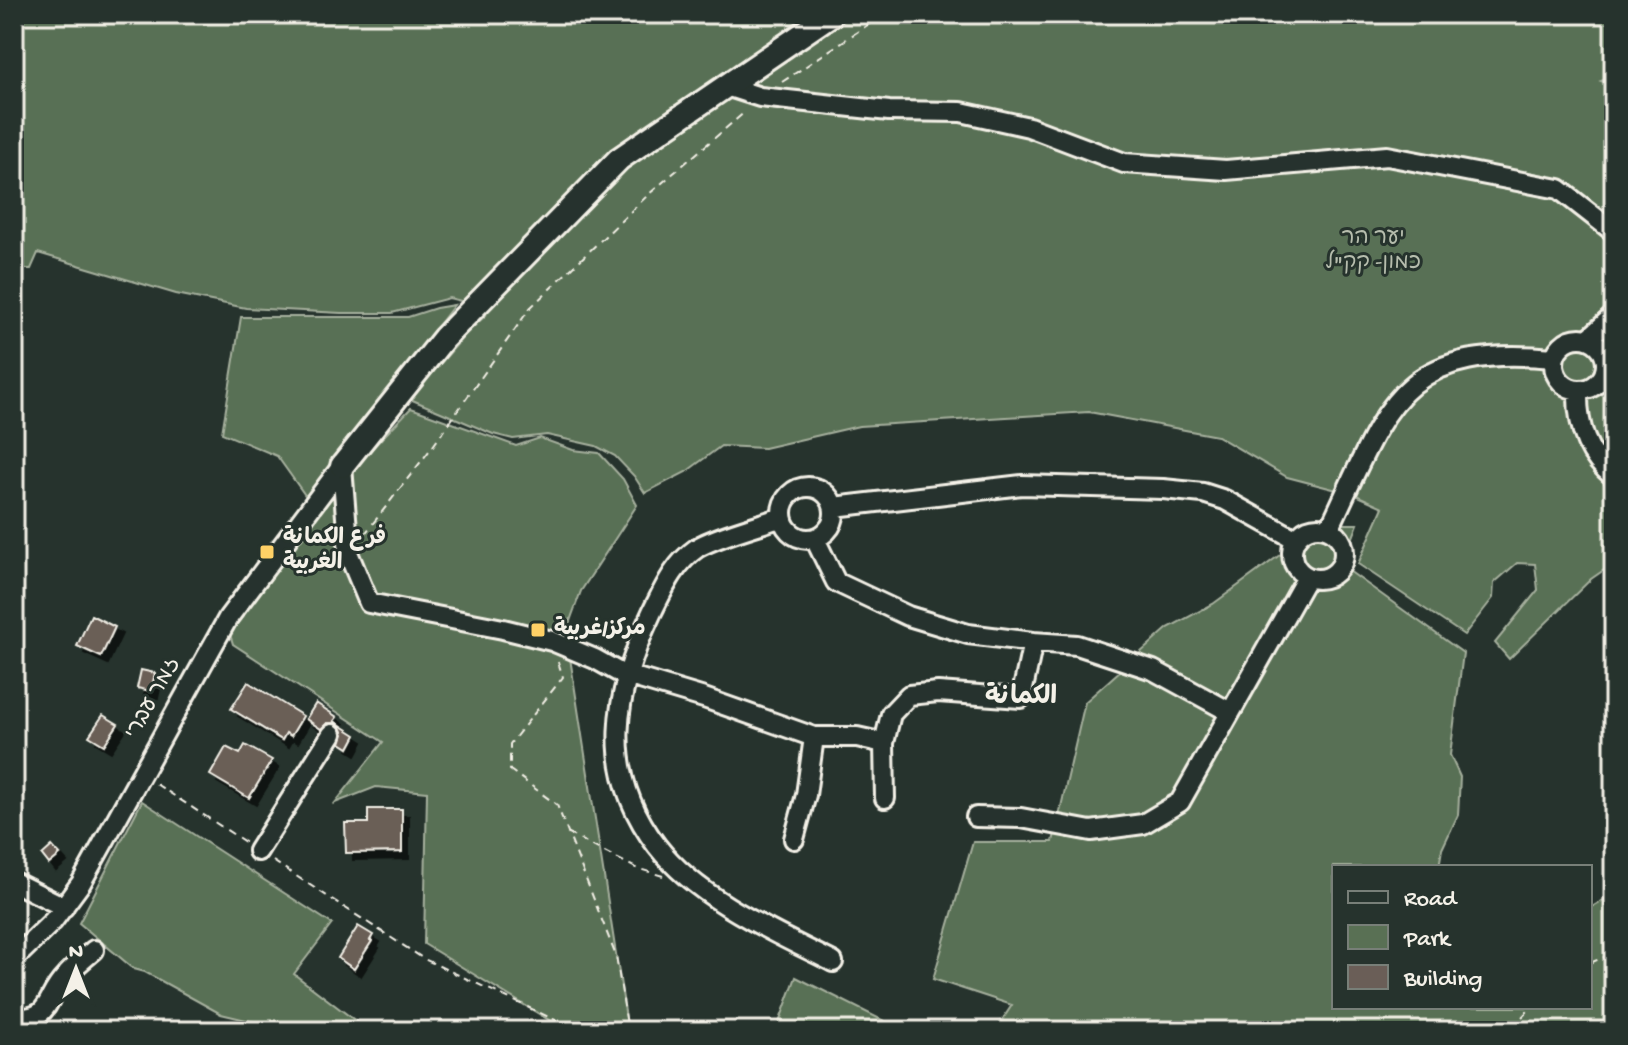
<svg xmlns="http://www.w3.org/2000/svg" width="1628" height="1045" viewBox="0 0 1628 1045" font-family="'Gochi Hand','Playpen Sans Arabic','Playpen Sans Hebrew',sans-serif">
<defs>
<filter id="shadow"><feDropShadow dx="7" dy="7" stdDeviation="0" flood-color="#0009"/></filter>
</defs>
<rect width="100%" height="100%" fill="#26332d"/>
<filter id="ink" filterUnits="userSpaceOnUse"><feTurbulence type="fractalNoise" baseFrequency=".0125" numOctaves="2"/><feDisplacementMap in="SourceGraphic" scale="16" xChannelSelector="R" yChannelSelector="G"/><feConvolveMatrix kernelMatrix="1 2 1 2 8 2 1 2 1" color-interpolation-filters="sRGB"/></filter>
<g filter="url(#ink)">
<path fill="#597054" stroke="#a6b09e" stroke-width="2" d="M 14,14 L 1614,14 L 1614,76 L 1601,81 L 1614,86 L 1614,563 L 1591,579 L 1509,659 L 1495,643 L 1538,590 L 1535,564 L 1517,563 L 1494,583 L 1493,598 L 1464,635 L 1358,564 L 1383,507 L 1356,495 L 1287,477 L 1217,436 L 1089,412 L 859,426 L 764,448 L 721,446 L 686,472 L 645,493 L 634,476 L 615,456 L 596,446 L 547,435 L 513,439 L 493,434 L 410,399 L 465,335 L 486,315 L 461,301 L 449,298 L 392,313 L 341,313 L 246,308 L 176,294 L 38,253 L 31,269 L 14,269 Z
M 454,305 L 307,498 L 277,456 L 222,433 L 241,317 L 408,317 L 436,308 Z
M 411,408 L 516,446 L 540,438 L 573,450 L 599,453 L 623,479 L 637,505 L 581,591 L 566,632 L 628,1031 L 567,1031 L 424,944 L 427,792 L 376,787 L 335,803 L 383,742 L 233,644 L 229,631 L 336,486 Z
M 1330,524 L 1358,524 L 1342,566 L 1463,653 L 1450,755 L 1460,777 L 1458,815 L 1442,849 L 1439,867 L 1334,867 L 1334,1007 L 1590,1007 L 1590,908 L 1614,894 L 1614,1031 L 995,1031 L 1012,1005 L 933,979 L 973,842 L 1053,842 L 1085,702 L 1168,628 L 1213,604 L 1284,552 Z
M 142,801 L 332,924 L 294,974 L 361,1025 L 357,1031 L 292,1031 L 221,1014 L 145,972 L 134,969 L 79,923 Z
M 796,977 L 904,1031 L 776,1031 Z"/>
<path fill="#6a5e57" stroke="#f4f1e8" stroke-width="2" filter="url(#shadow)" d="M 91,615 L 115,627 L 101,657 L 77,646 Z
M 141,670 L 155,673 L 151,691 L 137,688 Z
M 248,682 L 303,716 L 291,736 L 286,733 L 282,740 L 231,709 Z
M 316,703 L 337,717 L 334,721 L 356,735 L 349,748 L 341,743 L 344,734 L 339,724 L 327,723 L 321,729 L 306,719 Z
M 103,715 L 118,724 L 104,745 L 89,736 Z
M 245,745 L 272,760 L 249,798 L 210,775 L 226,747 L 240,754 Z
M 368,809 L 402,809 L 402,852 L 346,853 L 345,823 L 368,823 Z
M 52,846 L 60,855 L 49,864 L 42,855 Z
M 358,926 L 373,935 L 370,940 L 372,941 L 354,969 L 338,958 Z"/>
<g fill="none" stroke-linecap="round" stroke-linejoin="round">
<g stroke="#f4f1e8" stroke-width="24">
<path id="minor" d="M 726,86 L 760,97 L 889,111 L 961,112 L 1029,127 L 1124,163 L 1226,170 L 1387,156 L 1559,189 L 1614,232
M1554 364a26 26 0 1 1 52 0a26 26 0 1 1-52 0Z
M 1588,339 L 1614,315
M 1578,390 C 1577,425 1586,455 1614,477
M 342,466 L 349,555 L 369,603 L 503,629 L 552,641 L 595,659 L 620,673 L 704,698 L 814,737 L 857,737 L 884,743 L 885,798
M782 513a26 26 0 1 1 52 0a26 26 0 1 1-52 0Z
M 834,507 L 1022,485 L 1163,489 L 1203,493 L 1225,500 L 1295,539
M 782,517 C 760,525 714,537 697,548 C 674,564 664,588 652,612 C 614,692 599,770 657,846 C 698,899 775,933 833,962
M1292 553a26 26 0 1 1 52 0a26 26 0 1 1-52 0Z
M 1329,529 C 1387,407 1398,343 1554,358
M 815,539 L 836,582 L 908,616 L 968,634 L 1033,642
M 884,743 L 891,714 L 909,695 L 938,692 L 1021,698 L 1033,642 L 1077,645 L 1153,670 L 1230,712
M 976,817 L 1021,818 L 1091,831 L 1143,824 L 1180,802 L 1307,577
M 794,839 L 806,795 L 814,737
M 258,851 L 332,734
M 14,882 L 64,907
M 14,959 L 53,921 L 81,883 L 228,618 L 342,466
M 14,1018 C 53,1020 44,998 65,977 C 73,967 84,959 94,950"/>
</g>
<g stroke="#f4f1e8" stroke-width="28">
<path id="major" d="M 342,466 L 444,338 L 619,159 L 832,14"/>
</g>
<path stroke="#f4f1e8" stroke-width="2" stroke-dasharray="8 6" stroke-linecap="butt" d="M 782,82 L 884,14
M 364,535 L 433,446 L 530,308 L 648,195 L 746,111
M 558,662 L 563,677 L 510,744 L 510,770 L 557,805 L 616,956 L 628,1031
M 156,784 L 245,842
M 567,833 L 636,868 L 663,876
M 273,861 L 424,959 L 579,1031
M 1590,963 L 1614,953
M 1498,1031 L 1519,1020 L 1532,1007"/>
<use href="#minor" stroke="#26332d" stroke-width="18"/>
<use href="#major" stroke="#26332d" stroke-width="22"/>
</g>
</g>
<g fill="#ffd166" stroke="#26332d" stroke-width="3">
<rect x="259" y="544" width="16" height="16" rx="4"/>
<rect x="530" y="622" width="16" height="16" rx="4"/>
</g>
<g text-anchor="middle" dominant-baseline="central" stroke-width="6" stroke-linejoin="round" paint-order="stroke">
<g font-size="22" fill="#b6bdad" stroke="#26332d">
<text x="1373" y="239">יער הר<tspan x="1373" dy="25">כמון- קק"ל</tspan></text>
</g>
<g font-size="22" font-weight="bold" fill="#f4f1e8" stroke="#26332d" text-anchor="start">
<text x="283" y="539">فرع الكمانة<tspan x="283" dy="25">الغربية</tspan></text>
<text x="554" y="630">مركز/غربية</text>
</g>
<g font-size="22" fill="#f4f1e8" stroke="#26332d">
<text transform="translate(154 699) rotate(-61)">זמר עברי</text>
</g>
<g font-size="26" font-weight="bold" fill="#f4f1e8" stroke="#26332d">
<text x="1021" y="698">الكمانة</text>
</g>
</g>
<rect width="1628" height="1045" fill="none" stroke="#26332d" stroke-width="48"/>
<rect x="24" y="24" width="1580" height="997" fill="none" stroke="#f4f1e8" stroke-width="3" filter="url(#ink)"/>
<rect x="1332" y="865" width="260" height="144" fill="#26332d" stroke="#787f78" stroke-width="2"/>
<rect x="1348" y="891" width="40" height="12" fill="#26332d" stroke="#787f78" stroke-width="2"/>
<text x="1404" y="905" font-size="24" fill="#f4f1e8">Road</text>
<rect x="1348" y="925" width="40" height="24" fill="#597054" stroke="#787f78" stroke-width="2"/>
<text x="1404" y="945" font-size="24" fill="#f4f1e8">Park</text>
<rect x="1348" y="965" width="40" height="24" fill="#6a5e57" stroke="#787f78" stroke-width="2"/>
<text x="1404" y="985" font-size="24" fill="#f4f1e8">Building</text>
<g transform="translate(76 969)" stroke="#26332d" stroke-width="6" paint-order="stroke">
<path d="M0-6L14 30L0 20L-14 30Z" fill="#f4f1e8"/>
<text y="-12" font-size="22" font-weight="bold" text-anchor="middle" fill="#f4f1e8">N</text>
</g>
</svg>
